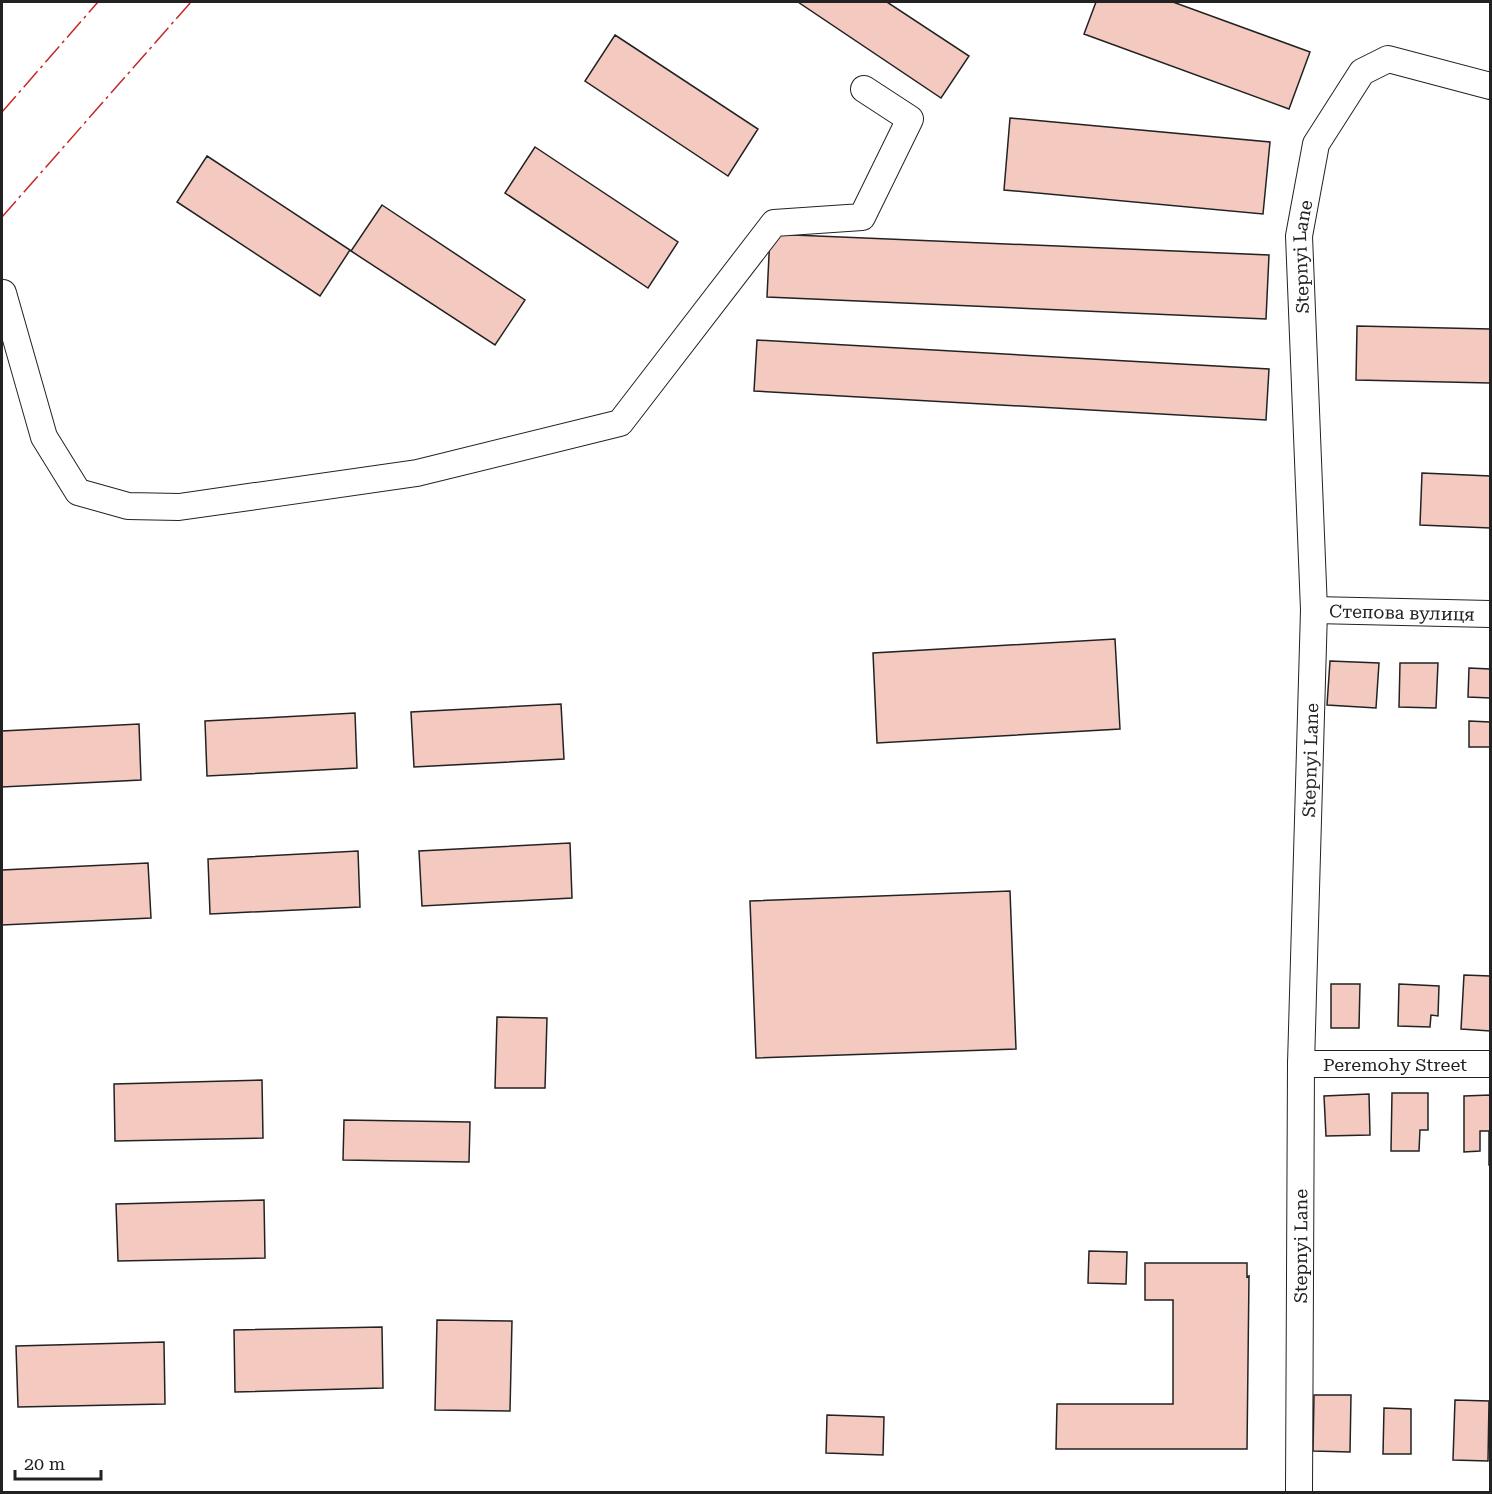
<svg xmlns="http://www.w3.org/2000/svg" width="1492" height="1494" viewBox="0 0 1492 1494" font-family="'Roboto Serif',serif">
<rect width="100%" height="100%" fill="#fff"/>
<path fill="#f3c9c0" stroke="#222" stroke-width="1.5" d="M 798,2 L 887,2 L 969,56 L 941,98 Z
M 1096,2 L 1173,2 L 1310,52 L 1289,109 L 1084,34 Z
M 615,35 L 758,129 L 728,176 L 585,81 Z
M 1010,118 L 1270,142 L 1263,214 L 1004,190 Z
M 535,147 L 678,242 L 648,288 L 505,193 Z
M 207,156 L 350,250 L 320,296 L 177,202 Z
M 382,205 L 525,300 L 495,345 L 351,251 Z
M 770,234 L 1269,255 L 1266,319 L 767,297 Z
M 1357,326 L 1490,329 L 1490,383 L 1356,380 Z
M 757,340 L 1269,369 L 1266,420 L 754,391 Z
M 1422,473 L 1490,476 L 1490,528 L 1420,525 Z
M 1115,639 L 1120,729 L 877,743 L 873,653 Z
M 1330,661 L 1379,663 L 1376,708 L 1327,705 Z
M 1400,663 L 1438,663 L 1436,708 L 1399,707 Z
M 1469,668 L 1490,669 L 1490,698 L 1468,697 Z
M 561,704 L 564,759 L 414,767 L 411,712 Z
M 355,713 L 357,768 L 207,776 L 205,721 Z
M 1469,721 L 1490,722 L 1490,747 L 1469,747 Z
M 139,724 L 141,780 L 2,787 L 2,731 Z
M 570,843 L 572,898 L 422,906 L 419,851 Z
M 358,851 L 360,907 L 210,914 L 208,859 Z
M 148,863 L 151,918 L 2,925 L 2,870 Z
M 1010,891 L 1016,1049 L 756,1058 L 750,901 Z
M 1464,975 L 1490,976 L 1490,1031 L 1461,1029 Z
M 1331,984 L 1360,984 L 1359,1028 L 1331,1028 Z
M 1399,984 L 1439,986 L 1438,1016 L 1431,1015 L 1430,1027 L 1398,1026 Z
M 497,1017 L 547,1018 L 545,1088 L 495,1088 Z
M 262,1080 L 263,1138 L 115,1141 L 114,1084 Z
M 1392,1093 L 1428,1093 L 1428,1130 L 1420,1130 L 1419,1151 L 1391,1151 Z
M 1369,1094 L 1370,1135 L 1326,1136 L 1324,1096 Z
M 1490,1095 L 1490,1165 L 1489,1165 L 1489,1131 L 1480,1131 L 1480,1151 L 1464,1152 L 1464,1096 Z
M 344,1120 L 470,1122 L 469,1162 L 343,1160 Z
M 264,1200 L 265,1258 L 118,1261 L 116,1204 Z
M 1089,1251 L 1127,1252 L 1126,1284 L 1088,1283 Z
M 1145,1263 L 1247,1263 L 1247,1277 L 1249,1276 L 1247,1449 L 1056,1449 L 1057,1404 L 1173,1404 L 1173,1300 L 1145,1300 Z
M 437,1320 L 512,1321 L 510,1411 L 435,1410 Z
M 382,1327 L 383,1388 L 235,1392 L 234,1330 Z
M 164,1342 L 165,1404 L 18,1407 L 16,1346 Z
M 1314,1395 L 1351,1395 L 1350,1452 L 1313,1451 Z
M 1455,1400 L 1489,1401 L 1488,1461 L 1453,1460 Z
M 1384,1408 L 1411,1409 L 1411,1454 L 1383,1454 Z
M 827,1415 L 884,1417 L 883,1455 L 826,1453 Z"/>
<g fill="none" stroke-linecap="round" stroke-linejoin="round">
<g stroke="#222" stroke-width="28">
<g id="street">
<path d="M 2,294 L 3,293 L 44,437 L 78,492 L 128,506 L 179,507 L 417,473 L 620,423 L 774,223 L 862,217 L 910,119 L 864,89"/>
<path id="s1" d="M 1314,610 L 1490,614"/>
<path id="s2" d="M 1301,1064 L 1490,1064"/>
<path id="s3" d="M 1299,1492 L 1301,1064 L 1314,610 L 1299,236 L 1316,144 L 1362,72 L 1388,59 L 1490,86"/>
</g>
</g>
<use href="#street" stroke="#fff" stroke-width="26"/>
<path stroke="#c62828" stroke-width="1.5" stroke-dasharray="21 4.5 3 4.5" stroke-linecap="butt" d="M 2,112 L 98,2
M 2,217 L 191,2"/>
</g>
<g text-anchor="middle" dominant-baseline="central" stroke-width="4.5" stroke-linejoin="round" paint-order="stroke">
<g font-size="18" fill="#222" stroke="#fff">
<text stroke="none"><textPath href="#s3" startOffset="1236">Stepnyi Lane</textPath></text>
<text stroke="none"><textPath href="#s1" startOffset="88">Степова вулиця</textPath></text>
<text stroke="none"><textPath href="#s3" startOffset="732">Stepnyi Lane</textPath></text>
<text stroke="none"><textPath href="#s2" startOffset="94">Peremohy Street</textPath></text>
<text stroke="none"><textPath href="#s3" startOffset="246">Stepnyi Lane</textPath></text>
</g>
</g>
<rect width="1492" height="1494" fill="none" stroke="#222222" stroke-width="6"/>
<path d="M15 1470v9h86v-9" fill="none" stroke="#222222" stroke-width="3"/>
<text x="24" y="1470" font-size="18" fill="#222222" stroke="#ffffff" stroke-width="4.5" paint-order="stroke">20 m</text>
</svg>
